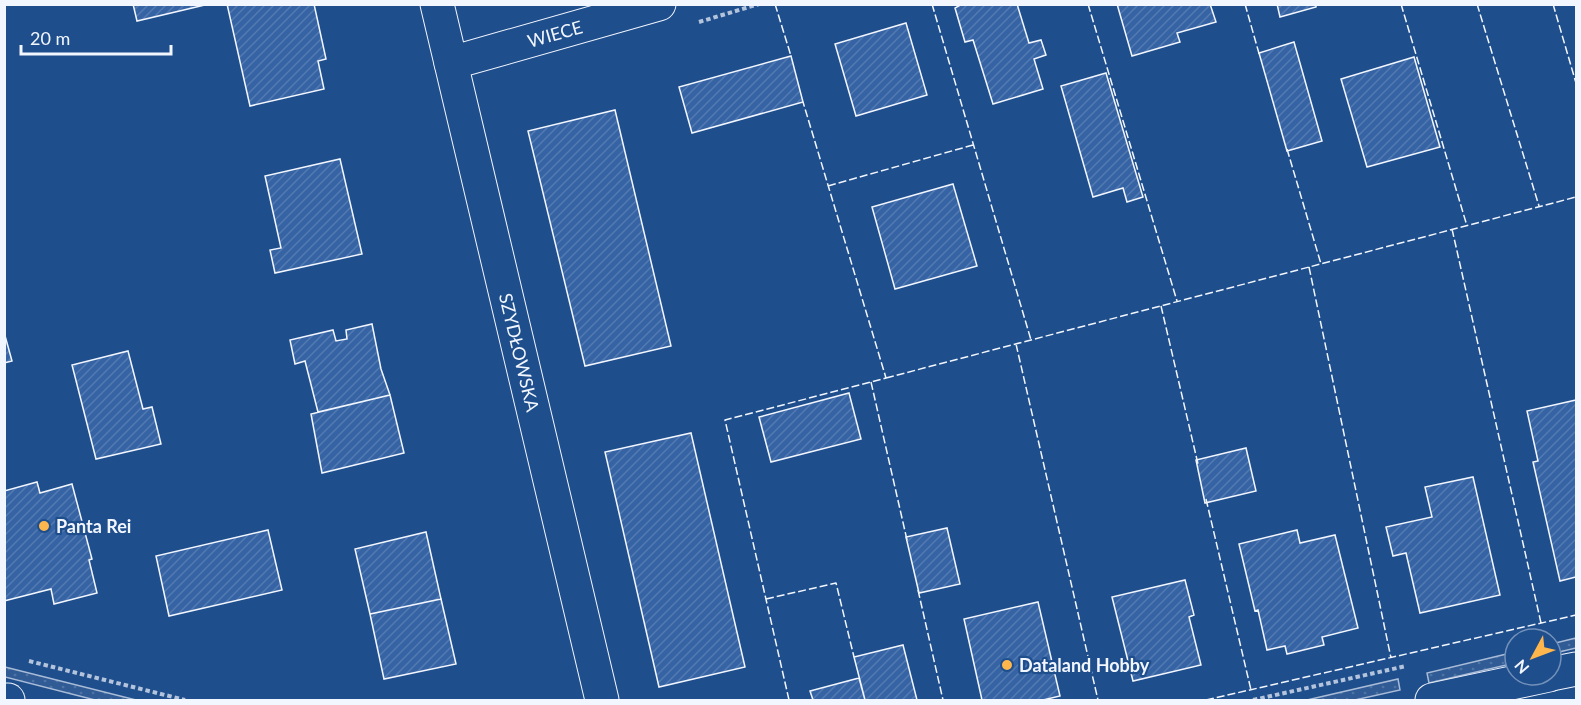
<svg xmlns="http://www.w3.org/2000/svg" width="1581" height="705" viewBox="0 0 1581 705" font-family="Lato,sans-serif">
<defs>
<pattern id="grass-dots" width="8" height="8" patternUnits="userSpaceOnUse" patternTransform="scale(1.5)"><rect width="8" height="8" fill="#305b95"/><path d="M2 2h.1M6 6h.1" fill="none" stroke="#4e73a5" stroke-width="1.8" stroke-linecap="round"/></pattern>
<pattern id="building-hatch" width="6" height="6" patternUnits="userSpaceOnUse" patternTransform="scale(1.5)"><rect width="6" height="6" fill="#3563a3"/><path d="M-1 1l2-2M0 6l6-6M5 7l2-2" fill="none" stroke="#537ab1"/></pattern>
</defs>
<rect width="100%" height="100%" fill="#1f4e8c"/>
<path fill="url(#grass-dots)" stroke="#a8bbd7" stroke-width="1.5" d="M 1576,638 L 1576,648 L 1551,654 L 1551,644 Z
M 1515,652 L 1515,663 L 1429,683 L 1427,673 Z
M 4,667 L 5,667 L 136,700 L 95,700 L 5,677 Z
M 1398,679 L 1400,690 L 1355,700 L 1307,700 Z"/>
<path fill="url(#building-hatch)" stroke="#f2f6ff" stroke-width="1.5" d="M 133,4 L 209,4 L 137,21 Z
M 227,4 L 314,4 L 326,59 L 318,61 L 324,89 L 250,106 Z
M 1017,4 L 1029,43 L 1041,40 L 1046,55 L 1034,59 L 1043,89 L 993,104 L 973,40 L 965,42 L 955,8 L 962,4 Z
M 1117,4 L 1210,4 L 1216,22 L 1177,33 L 1180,42 L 1132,56 Z
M 1277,4 L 1316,4 L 1316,7 L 1280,17 Z
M 906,23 L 927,95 L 856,116 L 835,44 Z
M 1294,42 L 1322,141 L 1287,151 L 1259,53 Z
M 791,56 L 803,102 L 692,133 L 679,87 Z
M 1414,57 L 1440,147 L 1367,167 L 1341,79 Z
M 1106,73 L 1143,197 L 1127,202 L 1123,188 L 1093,197 L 1061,86 Z
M 615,110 L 671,346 L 585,366 L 528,131 Z
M 340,159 L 362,254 L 275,273 L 270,250 L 281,248 L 265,176 Z
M 953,184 L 977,266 L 895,289 L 872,207 Z
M 372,324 L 381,369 L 390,395 L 318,412 L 305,361 L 295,364 L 290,340 L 333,330 L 336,341 L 347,339 L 346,330 Z
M 4,332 L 12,361 L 4,363 Z
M 128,351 L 143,409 L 152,407 L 161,444 L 96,459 L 72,365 Z
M 849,393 L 861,439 L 771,462 L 759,417 Z
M 390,395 L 404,453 L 322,473 L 311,414 Z
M 1576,400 L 1576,577 L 1560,581 L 1533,462 L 1538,461 L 1527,411 Z
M 691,433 L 745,667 L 659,687 L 605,452 Z
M 1246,448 L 1256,491 L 1205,503 L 1196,460 Z
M 1473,477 L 1500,595 L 1420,613 L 1406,553 L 1393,556 L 1386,527 L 1432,517 L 1425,487 Z
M 37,482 L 40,493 L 72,484 L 92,559 L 89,560 L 97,593 L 54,604 L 51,589 L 4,601 L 4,491 Z
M 947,528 L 960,584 L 919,593 L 906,537 Z
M 268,530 L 282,590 L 169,616 L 156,556 Z
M 1297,530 L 1300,543 L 1335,535 L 1358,628 L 1322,637 L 1324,645 L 1287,654 L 1285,646 L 1267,650 L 1258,610 L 1255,611 L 1239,544 Z
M 426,532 L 441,599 L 370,614 L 355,549 Z
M 1185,580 L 1194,615 L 1189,617 L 1201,665 L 1133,681 L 1112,597 Z
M 441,599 L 456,664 L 384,679 L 370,614 Z
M 1038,602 L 1060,696 L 1043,700 L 982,700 L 964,619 Z
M 903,645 L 917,700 L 865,700 L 854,657 Z
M 859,678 L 865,700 L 813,700 L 810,691 Z"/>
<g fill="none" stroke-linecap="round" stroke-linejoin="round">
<g stroke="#f2f6ff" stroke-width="35">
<g id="minor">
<path id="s1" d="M 437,4 L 602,700"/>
<path id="s2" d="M 451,63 L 659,4"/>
<path d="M 1551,674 L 1576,669"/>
<path d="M 4,700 L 8,700"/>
<path d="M 1432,700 L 1549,675"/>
</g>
</g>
<path stroke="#b3c4dc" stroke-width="4" stroke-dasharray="4.5 3" stroke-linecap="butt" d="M 699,22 L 759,4
M 29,661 L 185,700
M 1253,700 L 1406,666"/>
<use href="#minor" stroke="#1f4e8c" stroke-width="33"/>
<path stroke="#f2f6ff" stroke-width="1.5" stroke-dasharray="8 3" stroke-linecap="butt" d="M 775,4 L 791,56
M 932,4 L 1031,340
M 1088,4 L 1177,301
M 1245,4 L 1260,57
M 1401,4 L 1467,226
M 1477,4 L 1539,206
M 1553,4 L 1576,83
M 1287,149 L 1321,264
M 828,186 L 973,145
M 1452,229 L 1541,623
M 1309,267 L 1391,658
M 1161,306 L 1198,464
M 1016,344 L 1098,700
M 886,378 L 1576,197
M 871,382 L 907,540
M 1206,499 L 1251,690
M 918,590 L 943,700
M 766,599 L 836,583 L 854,657
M 789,700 L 725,420 L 886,378 L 803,102
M 1206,700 L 1576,615"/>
</g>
<g fill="#ffb74d" stroke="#1f4e8c" stroke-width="2">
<circle cx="44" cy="526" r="6"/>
<circle cx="1007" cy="665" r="6"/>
</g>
<g text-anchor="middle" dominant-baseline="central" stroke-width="4.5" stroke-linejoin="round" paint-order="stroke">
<g font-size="18" fill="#f2f6ff" stroke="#1f4e8c">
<text stroke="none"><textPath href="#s2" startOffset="108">WIECE</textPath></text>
<text stroke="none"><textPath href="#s1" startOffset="358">SZYDŁOWSKA</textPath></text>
</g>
<g font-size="18" font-weight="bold" fill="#f2f6ff" stroke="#1f4e8c" text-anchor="start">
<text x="56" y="526">Panta Rei</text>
<text x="1019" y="665">Dataland Hobby</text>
</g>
</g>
<rect width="1581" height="705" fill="none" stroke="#f2f6ff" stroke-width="12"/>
<g transform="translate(1533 657) rotate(229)"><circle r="28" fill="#1f4e8c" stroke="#7391ba" stroke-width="1.5"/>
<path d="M0-4.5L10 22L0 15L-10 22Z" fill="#ffb74d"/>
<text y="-9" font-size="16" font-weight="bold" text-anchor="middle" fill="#f2f6ff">N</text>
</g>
<path d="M21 45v9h150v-9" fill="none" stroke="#f2f6ff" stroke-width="3"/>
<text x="30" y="45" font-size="18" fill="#f2f6ff" stroke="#1f4e8c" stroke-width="4.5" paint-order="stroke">20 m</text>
</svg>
